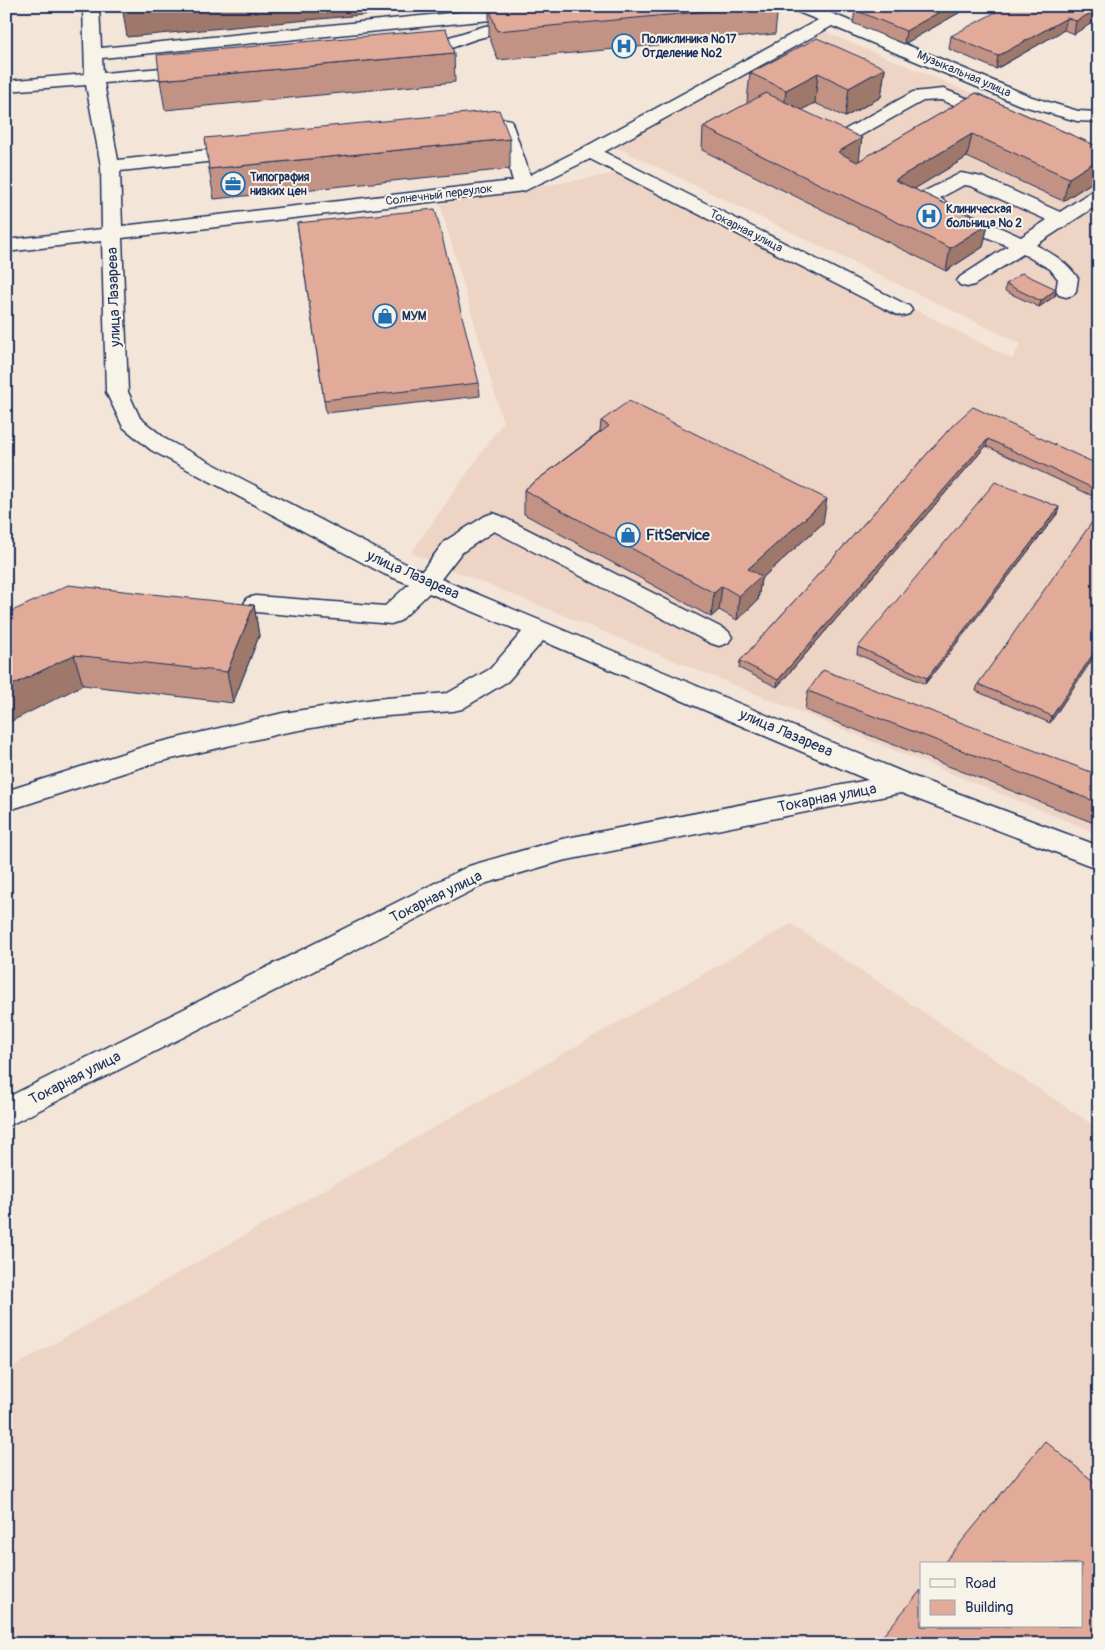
<svg xmlns="http://www.w3.org/2000/svg" width="1105" height="1650" viewBox="0 0 1105 1650" font-family="Pangolin,sans-serif">
<rect width="100%" height="100%" fill="#f3e5d8"/>
<filter id="ink" filterUnits="userSpaceOnUse"><feTurbulence type="fractalNoise" baseFrequency=".02" numOctaves="2"/><feDisplacementMap in="SourceGraphic" scale="10" xChannelSelector="R" yChannelSelector="G"/><feConvolveMatrix kernelMatrix="1 2 1 2 8 2 1 2 1" color-interpolation-filters="sRGB"/></filter>
<g filter="url(#ink)">
<path fill="#eed4c5" fill-rule="evenodd" d="M 825,32 L 1099,146 L 1099,834 L 411,553 L 503,422 L 440,204 L 641,169 L 1012,359 L 1021,344 L 616,147 Z
M 791,924 L 1099,1129 L 1099,1644 L 6,1644 L 6,1371 ZM 921,1564 L 1081,1564 L 1081,1626 L 921,1626 Z"/>
<g fill="none" stroke-linecap="round" stroke-linejoin="round">
<g stroke="#1b2f5e" stroke-width="3">
<path id="minor" d="M 83,6 L 99,6 L 101,48 L 521,6 L 537,6 L 539,11 L 537,15 L 531,16 L 102,58 L 103,73 L 197,65 L 203,66 L 206,70 L 203,74 L 197,75 L 104,83 L 118,160 L 245,146 L 252,148 L 254,152 L 252,156 L 245,158 L 120,171 L 122,226 L 513,181 L 498,130 L 467,134 L 461,133 L 458,129 L 461,125 L 505,119 L 511,120 L 530,175 L 583,148 L 818,20 L 793,10 L 791,6 L 814,6 L 1032,97 L 1078,111 L 1099,112 L 1099,122 L 1077,121 L 1020,105 L 832,26 L 604,152 L 909,306 L 912,310 L 909,314 L 902,316 L 895,314 L 590,159 L 524,191 L 122,238 L 128,392 L 140,418 L 167,440 L 402,562 L 422,571 L 445,541 L 485,516 L 493,513 L 501,516 L 728,631 L 732,637 L 728,643 L 719,646 L 710,643 L 494,531 L 461,553 L 441,579 L 912,776 L 1099,846 L 1099,869 L 901,793 L 562,861 L 487,883 L 6,1127 L 6,1098 L 469,866 L 562,839 L 868,780 L 543,641 L 508,681 L 462,709 L 453,711 L 374,717 L 283,733 L 154,763 L 6,811 L 6,791 L 152,744 L 283,713 L 374,699 L 448,693 L 490,669 L 522,632 L 429,593 L 400,621 L 391,624 L 256,612 L 247,610 L 244,604 L 247,598 L 256,596 L 385,606 L 409,584 L 384,574 L 151,450 L 123,427 L 106,392 L 102,241 L 6,252 L 6,240 L 102,229 L 101,166 L 86,85 L 6,91 L 6,81 L 85,74 Z
M 525,22 L 531,23 L 533,27 L 531,31 C 517,34 502,33 488,36 C 462,41 435,60 408,54 L 405,50 L 408,46 L 427,44 L 485,26 Z
M 943,89 L 1003,112 L 1006,116 L 1003,120 L 997,121 L 941,100 L 923,101 L 858,137 L 852,139 L 846,137 L 843,133 L 846,129 L 913,92 Z
M 961,173 L 982,177 L 1060,212 L 1092,191 L 1099,189 L 1099,204 L 1036,245 C 1053,254 1067,262 1078,278 L 1076,291 L 1073,295 L 1066,297 L 1059,295 L 1056,291 L 1058,279 L 1050,269 L 1023,254 L 974,285 L 967,287 L 960,285 L 957,281 L 960,277 L 1008,246 C 989,237 925,215 920,196 L 923,192 ZM 964,185 L 971,186 L 1047,220 L 1021,237 L 948,204 L 940,198 Z"/>
</g>
<use href="#minor" fill="#f7f3e8" fill-rule="evenodd"/>
</g>
<path fill="#c29384" stroke="#1b2f5e" d="M 500,6 L 778,6 L 775,34 L 498,60 L 489,36 L 489,7 Z
M 1099,6 L 1074,34 L 1064,30 L 996,69 L 949,49 L 951,36 Z
M 855,10 L 897,13 L 964,10 L 904,44 L 853,23 Z
M 454,53 L 455,82 L 165,110 L 160,80 Z
M 885,68 L 881,97 L 845,117 L 815,103 L 801,110 L 859,161 L 976,93 L 1099,147 L 1099,178 L 1063,201 L 967,157 L 914,189 L 988,224 L 983,247 L 946,271 L 702,150 L 703,127 L 748,103 L 747,102 L 750,73 Z
M 510,139 L 510,169 L 214,199 L 209,169 Z
M 297,223 L 479,383 L 480,396 L 326,413 Z
M 1006,284 L 1056,289 L 1055,296 L 1039,307 L 1005,291 Z
M 601,421 L 823,523 L 761,579 L 758,600 L 737,620 L 719,610 L 711,617 L 524,514 L 524,490 L 600,432 Z
M 954,424 L 1099,465 L 1099,499 L 986,446 L 777,687 L 739,668 L 740,661 Z
M 1059,507 L 1057,514 L 925,684 L 857,654 L 858,647 Z
M 1099,524 L 1099,649 L 1050,723 L 976,691 L 978,684 Z
M 254,605 L 259,636 L 233,703 L 83,685 L 6,614 Z
M 808,691 L 1099,775 L 1099,825 L 805,710 Z
M 1099,727 L 1099,741 L 1093,739 Z"/>
<path fill="#9e786b" stroke="#1b2f5e" d="M 122,6 L 458,6 L 127,37 Z
M 950,6 L 964,6 L 964,10 L 904,44 L 906,31 Z
M 1099,6 L 1099,19 L 1074,34 L 1076,21 Z
M 1067,18 L 1064,30 L 996,69 L 998,56 Z
M 885,68 L 881,97 L 845,117 L 849,88 Z
M 818,73 L 815,103 L 783,119 L 786,90 Z
M 972,134 L 967,157 L 891,203 L 895,180 Z
M 862,138 L 859,161 L 835,175 L 838,152 Z
M 1099,159 L 1099,178 L 1063,201 L 1069,178 Z
M 988,224 L 983,247 L 946,271 L 950,248 Z
M 1056,289 L 1055,296 L 1039,307 L 1041,301 Z
M 988,439 L 986,446 L 777,687 L 778,680 Z
M 827,499 L 823,523 L 761,579 L 758,600 L 737,620 L 739,596 L 748,569 Z
M 1059,507 L 1057,514 L 925,684 L 927,678 Z
M 722,586 L 719,610 L 711,617 L 714,593 Z
M 254,605 L 259,636 L 233,703 L 227,672 Z
M 1099,645 L 1099,649 L 1050,723 L 1052,716 Z
M 74,655 L 83,685 L 6,724 L 6,688 Z"/>
<path fill="#e2ab99" stroke="#1b2f5e" d="M 500,6 L 764,6 L 497,31 L 489,7 Z
M 863,6 L 879,6 L 897,13 L 910,6 L 950,6 L 906,31 L 855,10 Z
M 1007,6 L 1099,6 L 1099,9 L 1076,21 L 1067,18 L 998,56 L 951,36 Z
M 446,29 L 454,53 L 160,80 L 157,55 Z
M 817,38 L 885,68 L 849,88 L 818,73 L 786,90 L 750,73 Z
M 766,93 L 862,138 L 838,152 L 857,162 L 976,93 L 1099,147 L 1099,159 L 1069,178 L 972,134 L 895,180 L 988,224 L 950,248 L 703,127 Z
M 499,110 L 510,139 L 209,169 L 205,138 Z
M 435,209 L 479,383 L 324,400 L 297,223 Z
M 1022,273 L 1056,289 L 1041,301 L 1006,284 Z
M 629,401 L 827,499 L 748,569 L 761,576 L 739,596 L 722,586 L 714,593 L 524,490 L 609,426 L 601,421 Z
M 973,407 L 1099,465 L 1099,491 L 988,439 L 778,680 L 740,661 L 954,424 Z
M 995,482 L 1059,507 L 927,678 L 858,647 Z
M 1092,522 L 1099,524 L 1099,645 L 1052,716 L 978,684 Z
M 68,585 L 254,605 L 227,672 L 74,655 L 6,688 L 6,614 Z
M 823,670 L 1099,775 L 1099,803 L 808,691 Z
M 1099,727 L 1099,734 L 1096,732 Z
M 1045,1441 L 1099,1486 L 1099,1644 L 876,1644 L 921,1590 L 921,1626 L 1081,1626 L 1081,1564 L 943,1564 Z"/>
</g>
<defs>
<g id="hospital-ring" transform="scale(1.25)"><circle r="9.5" fill="#f7f3e8" stroke="#1f6fb2" stroke-width="1.5"/><path d="M-5-5h3v3.5h4V-5h3V5h-3V1.5h-4V5h-3Z" fill="#1f6fb2"/></g>
<g id="office-ring" transform="scale(1.25)"><circle r="9.5" fill="#f7f3e8" stroke="#1f6fb2" stroke-width="1.5"/><path d="M-6-3h4V-5.5h4V-3h4V5H-6ZM-1-4.5V-3h2v-1.5ZM-6 0V1H6V0Z" fill="#1f6fb2"/></g>
<g id="shop-ring" transform="scale(1.25)"><circle r="9.5" fill="#f7f3e8" stroke="#1f6fb2" stroke-width="1.5"/><path d="M-5-2.5h2.3a2.7 3.5 0 0 1 5.4 0H5L5.5 6h-11ZM-1.5-2.5h3a1.5 2.3 0 0 0-3 0Z" fill="#1f6fb2"/></g>
</defs>
<g fill-rule="evenodd">
<use href="#hospital-ring" x="624" y="46"/>
<use href="#office-ring" x="233" y="184"/>
<use href="#hospital-ring" x="929" y="216"/>
<use href="#shop-ring" x="385" y="316"/>
<use href="#shop-ring" x="628" y="535"/>
</g>
<g text-anchor="middle" dominant-baseline="central" stroke-width="4" stroke-linejoin="round" paint-order="stroke">
<g font-size="12" font-weight="bold" fill="#1b2f5e" stroke="#f7f3e8" text-anchor="start">
<text x="642" y="39">Поликлиника №17<tspan x="642" dy="14">Отделение №2</tspan></text>
<text x="250" y="177">Типография<tspan x="250" dy="14">низких цен</tspan></text>
<text x="946" y="209">Клиническая<tspan x="946" dy="14">больница № 2</tspan></text>
<text x="402" y="316">МУМ</text>
</g>
<g font-size="12" fill="#1b2f5e" stroke="#f7f3e8">
<text transform="translate(964 74) rotate(23)">Музыкальная улица</text>
<text transform="translate(439 195) rotate(-7)">Солнечный переулок</text>
<text transform="translate(746 231) rotate(27)">Токарная улица</text>
</g>
<g font-size="15" fill="#1b2f5e" stroke="#f7f3e8">
<text transform="translate(114 297) rotate(-92)">улица Лазарева</text>
<text transform="translate(413 575) rotate(24)">улица Лазарева</text>
<text transform="translate(786 733) rotate(23)">улица Лазарева</text>
<text transform="translate(827 798) rotate(-11)">Токарная улица</text>
<text transform="translate(436 897) rotate(-26)">Токарная улица</text>
<text transform="translate(75 1078) rotate(-27)">Токарная улица</text>
</g>
<g font-size="15" font-weight="bold" fill="#1b2f5e" stroke="#f7f3e8" text-anchor="start">
<text x="646" y="535">FitService</text>
</g>
</g>
<rect width="1105" height="1650" fill="none" stroke="#f7f3e8" stroke-width="25"/>
<rect x="12" y="12" width="1080" height="1625" fill="none" stroke="#1b2f5e" stroke-width="2" filter="url(#ink)"/>
<rect x="920" y="1562" width="162" height="65" fill="#f7f3e8" stroke="#9fa5b1"/>
<rect x="930" y="1579" width="25" height="8" fill="#f7f3e8" stroke="#9fa5b1"/>
<text x="965" y="1588" font-size="15" fill="#1b2f5e">Road</text>
<rect x="930" y="1600" width="25" height="15" fill="#e2ab99" stroke="#9fa5b1"/>
<text x="965" y="1612" font-size="15" fill="#1b2f5e">Building</text>
</svg>
